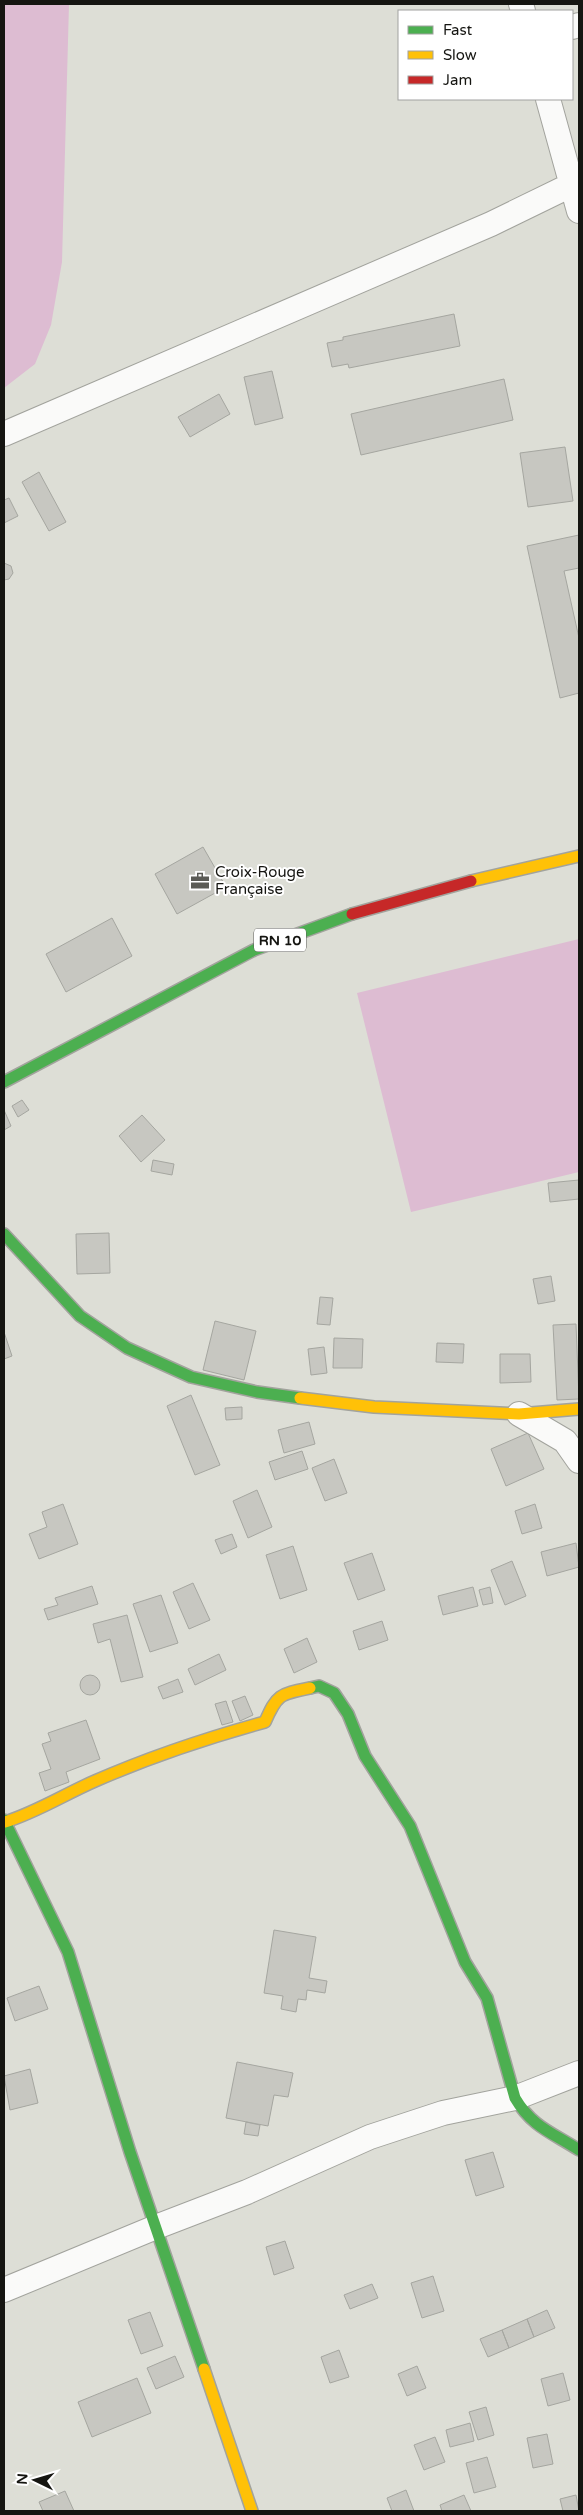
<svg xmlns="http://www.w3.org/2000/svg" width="583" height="2515" viewBox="0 0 583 2515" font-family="'Varela Round',sans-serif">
<rect width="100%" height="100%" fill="#ddded6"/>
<path fill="#ddbcd2" d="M 4,4 L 69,4 L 62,262 L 51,325 L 35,364 L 4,388 Z
M 579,939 L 579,1172 L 411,1212 L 357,993 Z"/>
<path fill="#c7c7c1" stroke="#a5a6a0" d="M 454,314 L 460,346 L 349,368 L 348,364 L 332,367 L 327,343 L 343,340 L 343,337 Z
M 272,371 L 283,418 L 255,425 L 244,377 Z
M 504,379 L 513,420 L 361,455 L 351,414 Z
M 219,394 L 230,414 L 190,437 L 178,417 Z
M 565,447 L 573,501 L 528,507 L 520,453 Z
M 39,472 L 66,522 L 49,531 L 22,482 Z
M 9,498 L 18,516 L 4,523 L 4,500 Z
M 579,535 L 579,568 L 564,571 L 579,638 L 579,693 L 560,698 L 527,546 Z
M 4,563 L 11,566 L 13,573 L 9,579 L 4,580 Z
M 203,847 L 226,887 L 177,914 L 155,874 Z
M 112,918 L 132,956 L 66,992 L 46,954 Z
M 22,1100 L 29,1110 L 18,1117 L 12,1106 Z
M 4,1110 L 11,1126 L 4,1130 Z
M 142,1115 L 165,1140 L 141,1162 L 119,1136 Z
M 153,1160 L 174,1164 L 172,1175 L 151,1171 Z
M 579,1180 L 579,1199 L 550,1202 L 548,1183 Z
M 109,1233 L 110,1273 L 77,1274 L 76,1234 Z
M 551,1276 L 555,1301 L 538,1304 L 533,1279 Z
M 320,1297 L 333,1298 L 330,1325 L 317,1324 Z
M 215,1321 L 256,1331 L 244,1380 L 203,1370 Z
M 576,1324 L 579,1399 L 557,1400 L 553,1325 Z
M 4,1332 L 12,1356 L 4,1359 Z
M 334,1338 L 363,1339 L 362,1368 L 333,1368 Z
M 437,1343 L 464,1344 L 463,1363 L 436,1362 Z
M 324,1347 L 327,1373 L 311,1375 L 308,1349 Z
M 500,1354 L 530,1354 L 531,1382 L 500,1383 Z
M 191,1395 L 220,1465 L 195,1475 L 167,1406 Z
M 242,1407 L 242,1419 L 226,1420 L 225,1408 Z
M 309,1422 L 315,1444 L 284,1453 L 278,1430 Z
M 528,1433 L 544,1469 L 506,1486 L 491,1449 Z
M 302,1451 L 308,1469 L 275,1480 L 269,1462 Z
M 334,1459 L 347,1493 L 325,1501 L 312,1468 Z
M 257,1490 L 272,1527 L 248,1538 L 233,1501 Z
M 63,1504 L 78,1544 L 39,1559 L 29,1534 L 47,1527 L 42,1512 Z
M 535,1504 L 542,1528 L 522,1534 L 515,1511 Z
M 232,1534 L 237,1547 L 221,1554 L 215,1540 Z
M 576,1543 L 579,1567 L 547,1576 L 541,1552 Z
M 293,1546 L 307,1590 L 280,1599 L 266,1555 Z
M 372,1553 L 385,1590 L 358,1600 L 344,1563 Z
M 512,1561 L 526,1596 L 505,1605 L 491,1570 Z
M 193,1583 L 210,1620 L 189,1629 L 173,1592 Z
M 92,1586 L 98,1604 L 48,1620 L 44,1609 L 58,1605 L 55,1598 Z
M 473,1587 L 478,1606 L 443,1615 L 438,1596 Z
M 490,1587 L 493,1603 L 483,1605 L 479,1590 Z
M 161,1595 L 178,1643 L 150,1652 L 133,1604 Z
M 127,1615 L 143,1677 L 121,1682 L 110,1639 L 98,1643 L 93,1624 Z
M 382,1621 L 388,1640 L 359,1650 L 353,1631 Z
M 307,1638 L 317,1662 L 294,1673 L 284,1649 Z
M 219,1654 L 226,1670 L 195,1685 L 188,1669 Z
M80 1685a10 10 0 1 1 20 0a10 10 0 1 1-20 0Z
M 178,1679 L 183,1692 L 163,1699 L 158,1687 Z
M 245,1696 L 253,1715 L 240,1721 L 232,1701 Z
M 226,1701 L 233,1722 L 222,1725 L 215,1704 Z
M 86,1720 L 100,1759 L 66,1772 L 69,1782 L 45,1791 L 39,1773 L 51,1769 L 42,1744 L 51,1741 L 48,1733 Z
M 274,1930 L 316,1937 L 309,1978 L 327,1981 L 325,1993 L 307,1990 L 306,2000 L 298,1999 L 296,2012 L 281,2009 L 283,1996 L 264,1993 Z
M 39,1986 L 48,2009 L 15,2021 L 7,1998 Z
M 237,2062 L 293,2073 L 288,2097 L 274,2095 L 268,2126 L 226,2118 Z
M 30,2069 L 38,2103 L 10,2110 L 4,2076 Z
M 246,2122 L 260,2125 L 258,2136 L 244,2134 Z
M 493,2152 L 504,2187 L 476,2196 L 465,2160 Z
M 285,2241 L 294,2268 L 274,2275 L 266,2247 Z
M 433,2276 L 444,2311 L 422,2318 L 411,2283 Z
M 372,2284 L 378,2298 L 350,2309 L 344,2295 Z
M 547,2310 L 555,2328 L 534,2337 L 527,2319 Z
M 150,2312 L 163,2346 L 141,2354 L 128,2320 Z
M 527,2319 L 534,2337 L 509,2348 L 502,2330 Z
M 502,2330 L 509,2348 L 488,2357 L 480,2339 Z
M 339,2350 L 349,2377 L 330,2383 L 321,2357 Z
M 175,2356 L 184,2377 L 156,2389 L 147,2368 Z
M 417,2366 L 426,2388 L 407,2396 L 398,2374 Z
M 563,2373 L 570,2400 L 548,2406 L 541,2379 Z
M 137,2378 L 151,2413 L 92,2437 L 78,2402 Z
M 486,2407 L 494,2435 L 478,2440 L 469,2412 Z
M 470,2423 L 474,2441 L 450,2447 L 446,2430 Z
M 547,2434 L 553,2464 L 533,2468 L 527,2438 Z
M 435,2437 L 445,2462 L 424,2470 L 414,2445 Z
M 487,2457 L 496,2487 L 474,2493 L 466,2463 Z
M 406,2490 L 414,2511 L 392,2511 L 387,2498 Z
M 65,2491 L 74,2511 L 43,2511 L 39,2502 Z
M 464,2495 L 471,2511 L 442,2511 L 440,2505 Z
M 576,2495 L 579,2511 L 563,2511 L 560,2499 Z"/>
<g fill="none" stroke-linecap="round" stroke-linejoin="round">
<g stroke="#a2a39d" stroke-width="26">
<path id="street" d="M 521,4 L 523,11
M 572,27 L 579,25
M 548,99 L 579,211
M 4,434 L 491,224 L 571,185
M 519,1414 L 565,1441 L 579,1461
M 4,2290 L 156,2227 L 247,2192 L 370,2137 L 443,2113 L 515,2098 L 579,2073"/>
</g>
<g stroke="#a2a39d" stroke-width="14">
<path id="fast" d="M 4,1082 L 254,950 L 352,914
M 4,1234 L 80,1316 L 127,1348 L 191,1377 L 257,1392 L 300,1398
M 310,1688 L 319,1686 L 334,1693 L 348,1714 L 365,1756 L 410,1826 L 465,1962 L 487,1998 L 515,2098 C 532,2127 553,2133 579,2150
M 4,1820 L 68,1952 L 130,2152 L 204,2369"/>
</g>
<g stroke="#a2a39d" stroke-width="14">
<path id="slow" d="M 471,881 L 579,856
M 300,1398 L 374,1407 L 519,1414 L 579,1409
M 5,1822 C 37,1812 65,1794 95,1781 C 150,1757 207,1738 265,1722 C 277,1694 280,1694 310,1688
M 204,2369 L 252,2511"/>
</g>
<g stroke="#a2a39d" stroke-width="14">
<path id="jam" d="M 352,914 L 471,881"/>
</g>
<use href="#street" stroke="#fafaf9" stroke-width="24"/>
<use href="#fast" stroke="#4caf50" stroke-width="11"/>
<use href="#slow" stroke="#ffc107" stroke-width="11"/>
<use href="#jam" stroke="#c62828" stroke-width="11"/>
</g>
<defs>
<g id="office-bare" transform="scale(1.5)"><path d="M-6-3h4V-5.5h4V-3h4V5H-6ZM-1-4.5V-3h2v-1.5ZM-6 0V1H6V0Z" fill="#5b5b56" stroke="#fff" stroke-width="2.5" paint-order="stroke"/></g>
</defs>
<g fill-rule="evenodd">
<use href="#office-bare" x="200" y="881"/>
</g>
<g text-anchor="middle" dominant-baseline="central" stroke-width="4" stroke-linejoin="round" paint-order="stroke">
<rect fill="#fff" stroke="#5b5b58" stroke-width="1" x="254" y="928.5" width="52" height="23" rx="4"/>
<g font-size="14" font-weight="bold" fill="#151511">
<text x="280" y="940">RN 10</text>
</g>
<g font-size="15" fill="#151511" stroke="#fff" text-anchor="start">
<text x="215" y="872">Croix-Rouge<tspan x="215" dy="17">Française</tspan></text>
</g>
</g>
<rect width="583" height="2515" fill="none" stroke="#151511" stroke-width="10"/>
<rect x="398" y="10" width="175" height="90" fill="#ffffff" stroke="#a1a1a0"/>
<rect x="408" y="26" width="25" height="8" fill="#4caf50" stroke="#a1a1a0"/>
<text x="443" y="35" font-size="15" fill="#151511">Fast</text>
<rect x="408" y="51" width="25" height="8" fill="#ffc107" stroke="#a1a1a0"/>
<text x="443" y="60" font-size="15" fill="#151511">Slow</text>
<rect x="408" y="76" width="25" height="8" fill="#c62828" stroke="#a1a1a0"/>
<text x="443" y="85" font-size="15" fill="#151511">Jam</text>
<g transform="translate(35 2480) rotate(275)" stroke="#ffffff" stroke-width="4" paint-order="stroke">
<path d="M0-4L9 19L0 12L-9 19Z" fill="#151511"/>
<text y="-8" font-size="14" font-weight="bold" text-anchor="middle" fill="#151511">N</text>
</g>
</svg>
